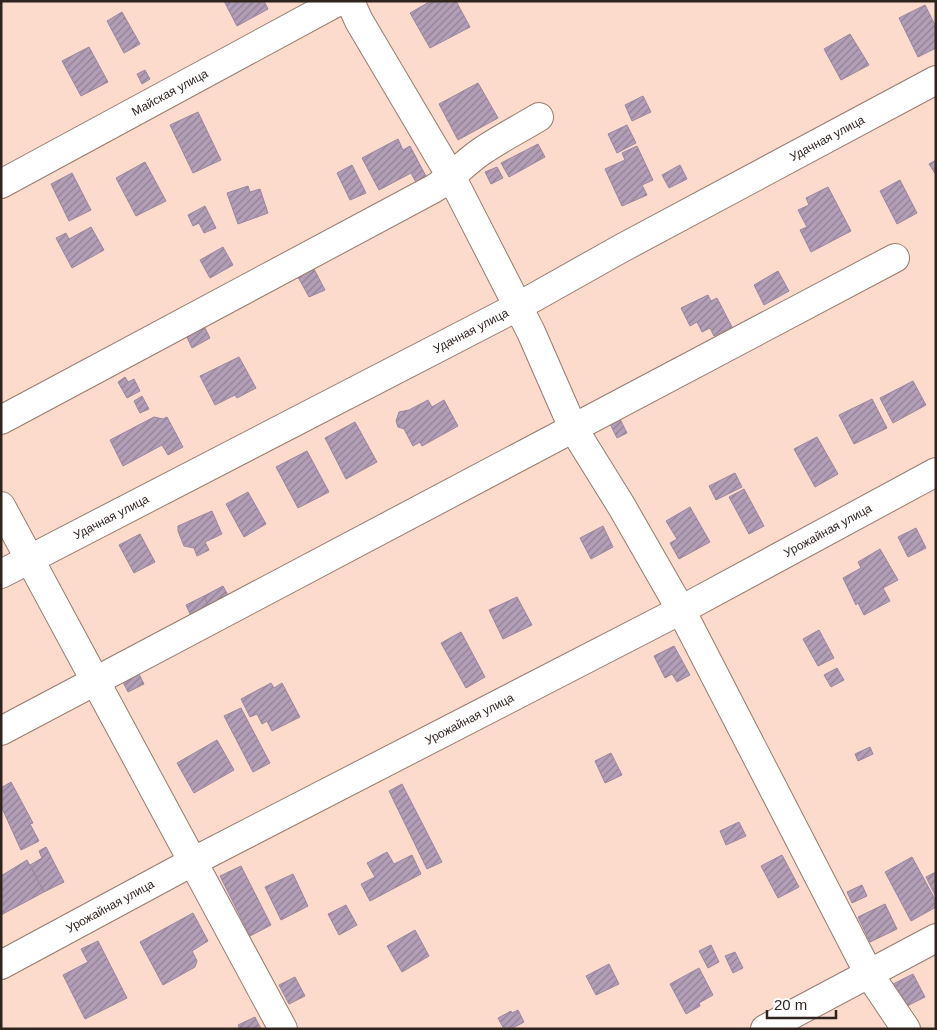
<svg xmlns="http://www.w3.org/2000/svg" width="937" height="1030" viewBox="0 0 937 1030" font-family="Helvetica,sans-serif">
<defs>
<pattern id="building-hatch" width="6" height="6" patternUnits="userSpaceOnUse" patternTransform="scale(1.25)"><rect width="6" height="6" fill="#b29eb6"/><path d="M-1 1l2-2M0 6l6-6M5 7l2-2" fill="none" stroke="#918093"/></pattern>
</defs>
<rect width="100%" height="100%" fill="#fcdbcd"/>
<path fill="url(#building-hatch)" stroke="#9a879e" d="M 224,1 L 264,1 L 268,9 L 237,26 Z
M 431,1 L 456,1 L 470,27 L 430,48 L 410,13 Z
M 925,5 L 936,27 L 936,48 L 918,57 L 899,18 Z
M 122,12 L 140,44 L 124,53 L 107,21 Z
M 850,34 L 869,65 L 841,80 L 824,49 Z
M 89,47 L 108,82 L 81,96 L 62,61 Z
M 145,70 L 150,79 L 142,84 L 137,74 Z
M 478,83 L 498,118 L 458,140 L 439,104 Z
M 643,96 L 651,112 L 632,121 L 625,105 Z
M 198,112 L 221,160 L 193,173 L 170,125 Z
M 627,125 L 636,143 L 617,153 L 608,134 Z
M 398,139 L 403,150 L 410,146 L 428,180 L 418,186 L 411,173 L 379,190 L 362,158 Z
M 538,144 L 545,157 L 509,177 L 501,163 Z
M 637,146 L 653,180 L 642,185 L 647,195 L 622,206 L 605,169 L 625,160 L 622,153 Z
M 936,160 L 936,175 L 929,164 Z
M 145,162 L 166,201 L 136,216 L 116,178 Z
M 352,165 L 366,193 L 350,200 L 337,173 Z
M 680,165 L 687,179 L 669,188 L 662,175 Z
M 497,167 L 503,178 L 491,184 L 485,172 Z
M 72,173 L 91,210 L 69,221 L 51,184 Z
M 900,180 L 917,213 L 897,224 L 880,191 Z
M 248,186 L 250,192 L 260,189 L 268,213 L 238,224 L 227,193 Z
M 828,187 L 851,231 L 811,252 L 800,230 L 807,227 L 798,210 L 809,205 L 806,198 Z
M 205,206 L 216,228 L 204,233 L 199,223 L 193,226 L 188,215 Z
M 91,227 L 104,250 L 72,268 L 56,238 L 66,233 L 69,239 Z
M 223,247 L 233,265 L 210,278 L 200,260 Z
M 314,269 L 325,290 L 309,297 L 298,277 Z
M 778,271 L 789,291 L 764,305 L 754,285 Z
M 708,295 L 711,301 L 717,298 L 732,327 L 714,336 L 710,328 L 702,332 L 697,322 L 690,326 L 681,308 Z
M 204,326 L 210,338 L 192,348 L 186,335 Z
M 239,357 L 256,388 L 237,398 L 235,395 L 215,405 L 200,376 Z
M 125,377 L 128,382 L 134,379 L 140,391 L 127,398 L 118,382 Z
M 913,381 L 926,405 L 893,423 L 880,398 Z
M 142,396 L 149,409 L 140,413 L 134,401 Z
M 872,399 L 887,428 L 854,444 L 839,415 Z
M 428,400 L 432,407 L 444,400 L 458,426 L 422,446 L 420,442 L 413,446 L 404,429 L 398,427 L 396,421 L 399,412 L 409,410 Z
M 617,413 L 627,433 L 617,438 L 607,418 Z
M 154,417 L 163,419 L 167,417 L 183,447 L 168,455 L 162,445 L 123,466 L 110,440 Z
M 355,422 L 377,462 L 346,479 L 325,438 Z
M 817,437 L 838,474 L 815,487 L 794,449 Z
M 307,451 L 329,492 L 298,508 L 276,467 Z
M 735,473 L 742,487 L 716,500 L 709,486 Z
M 744,489 L 764,526 L 749,534 L 729,497 Z
M 248,492 L 266,524 L 244,537 L 226,504 Z
M 690,507 L 710,542 L 679,559 L 670,543 L 677,539 L 666,521 Z
M 212,511 L 222,534 L 205,542 L 209,550 L 197,556 L 194,548 L 184,546 L 178,531 L 178,526 Z
M 603,526 L 613,547 L 591,559 L 580,538 Z
M 916,528 L 926,548 L 908,557 L 898,537 Z
M 140,534 L 155,562 L 134,573 L 119,545 Z
M 880,549 L 898,580 L 883,588 L 890,601 L 864,615 L 858,603 L 856,605 L 843,578 L 861,568 L 858,562 Z
M 223,586 L 229,597 L 209,607 L 204,596 Z
M 204,596 L 209,607 L 191,616 L 186,605 Z
M 517,597 L 532,625 L 503,639 L 489,610 Z
M 819,630 L 834,658 L 818,666 L 803,639 Z
M 461,632 L 485,677 L 466,688 L 441,643 Z
M 674,646 L 690,675 L 677,682 L 672,674 L 665,678 L 654,656 Z
M 837,668 L 844,680 L 831,687 L 824,675 Z
M 138,672 L 144,684 L 128,692 L 122,680 Z
M 271,683 L 274,688 L 282,683 L 300,717 L 272,731 L 267,721 L 262,724 L 257,714 L 250,717 L 241,699 Z
M 241,708 L 270,763 L 253,772 L 224,716 Z
M 217,740 L 234,770 L 194,793 L 177,763 Z
M 870,747 L 873,754 L 858,761 L 855,754 Z
M 611,753 L 622,775 L 605,783 L 595,761 Z
M 11,782 L 33,823 L 30,824 L 39,841 L 21,850 L 1,806 L 1,788 Z
M 402,784 L 442,862 L 427,869 L 389,791 Z
M 739,822 L 746,836 L 726,845 L 720,831 Z
M 46,847 L 64,882 L 44,892 L 30,865 L 42,858 L 39,851 Z
M 387,852 L 394,864 L 412,855 L 421,874 L 370,901 L 361,884 L 375,877 L 367,863 Z
M 782,855 L 799,887 L 778,898 L 761,866 Z
M 912,857 L 936,901 L 936,907 L 911,921 L 885,872 Z
M 27,860 L 44,892 L 1,915 L 1,876 Z
M 241,866 L 271,925 L 250,936 L 220,876 Z
M 936,872 L 936,897 L 926,877 Z
M 293,874 L 308,906 L 281,920 L 265,887 Z
M 862,885 L 867,896 L 852,903 L 847,892 Z
M 885,904 L 897,929 L 870,942 L 858,917 Z
M 346,905 L 357,925 L 339,935 L 328,914 Z
M 193,913 L 208,941 L 192,951 L 197,961 L 195,967 L 163,985 L 140,942 Z
M 415,930 L 429,956 L 402,972 L 387,946 Z
M 98,941 L 127,998 L 85,1019 L 63,975 L 88,962 L 81,949 Z
M 711,945 L 719,962 L 708,968 L 699,951 Z
M 735,952 L 743,968 L 733,973 L 725,956 Z
M 609,964 L 619,984 L 596,995 L 586,976 Z
M 699,968 L 713,995 L 699,1003 L 700,1006 L 686,1014 L 670,984 Z
M 913,974 L 925,997 L 905,1007 L 893,984 Z
M 295,977 L 305,996 L 289,1004 L 279,985 Z
M 518,1010 L 524,1022 L 511,1029 L 504,1029 L 498,1018 L 511,1011 L 512,1013 Z
M 255,1017 L 261,1029 L 240,1029 L 238,1025 Z"/>
<g fill="none" stroke-linecap="round" stroke-linejoin="round">
<g stroke="#977a6d" stroke-width="30">
<g id="minor">
<path d="M 350,1 L 359,21 L 452,178 L 531,332 L 573,428 L 622,507 L 681,610 L 869,974 L 906,1029"/>
<path id="s1" d="M 1,184 L 339,1"/>
<path d="M 1,420 L 433,189 C 452,178 466,161 485,149 C 503,137 521,128 539,117"/>
<path d="M 1,506 L 283,1029"/>
<path id="s2" d="M 1,574 L 517,307 L 622,248 L 936,80"/>
<path d="M 1,731 L 895,258"/>
<path id="s3" d="M 1,965 L 194,861 L 681,610 L 936,472"/>
<path d="M 765,1029 L 936,938"/>
</g>
</g>
<use href="#minor" stroke="#fff" stroke-width="28"/>
</g>
<g text-anchor="middle" dominant-baseline="central" stroke-width="4" stroke-linejoin="round" paint-order="stroke">
<g font-size="12" fill="#2f231e" stroke="#fff">
<text stroke="none"><textPath href="#s1" startOffset="192">Майская улица</textPath></text>
<text stroke="none"><textPath href="#s2" startOffset="934">Удачная улица</textPath></text>
<text stroke="none"><textPath href="#s2" startOffset="529">Удачная улица</textPath></text>
<text stroke="none"><textPath href="#s2" startOffset="124">Удачная улица</textPath></text>
<text stroke="none"><textPath href="#s3" startOffset="934">Урожайная улица</textPath></text>
<text stroke="none"><textPath href="#s3" startOffset="529">Урожайная улица</textPath></text>
<text stroke="none"><textPath href="#s3" startOffset="124">Урожайная улица</textPath></text>
</g>
</g>
<rect width="937" height="1030" fill="none" stroke="#2f231e" stroke-width="5"/>
<path d="M767 1010v8h69v-8" fill="none" stroke="#2f231e" stroke-width="2.5"/>
<text x="774" y="1010" font-size="15" fill="#2f231e" stroke="#ffffff" stroke-width="4" paint-order="stroke">20 m</text>
</svg>
